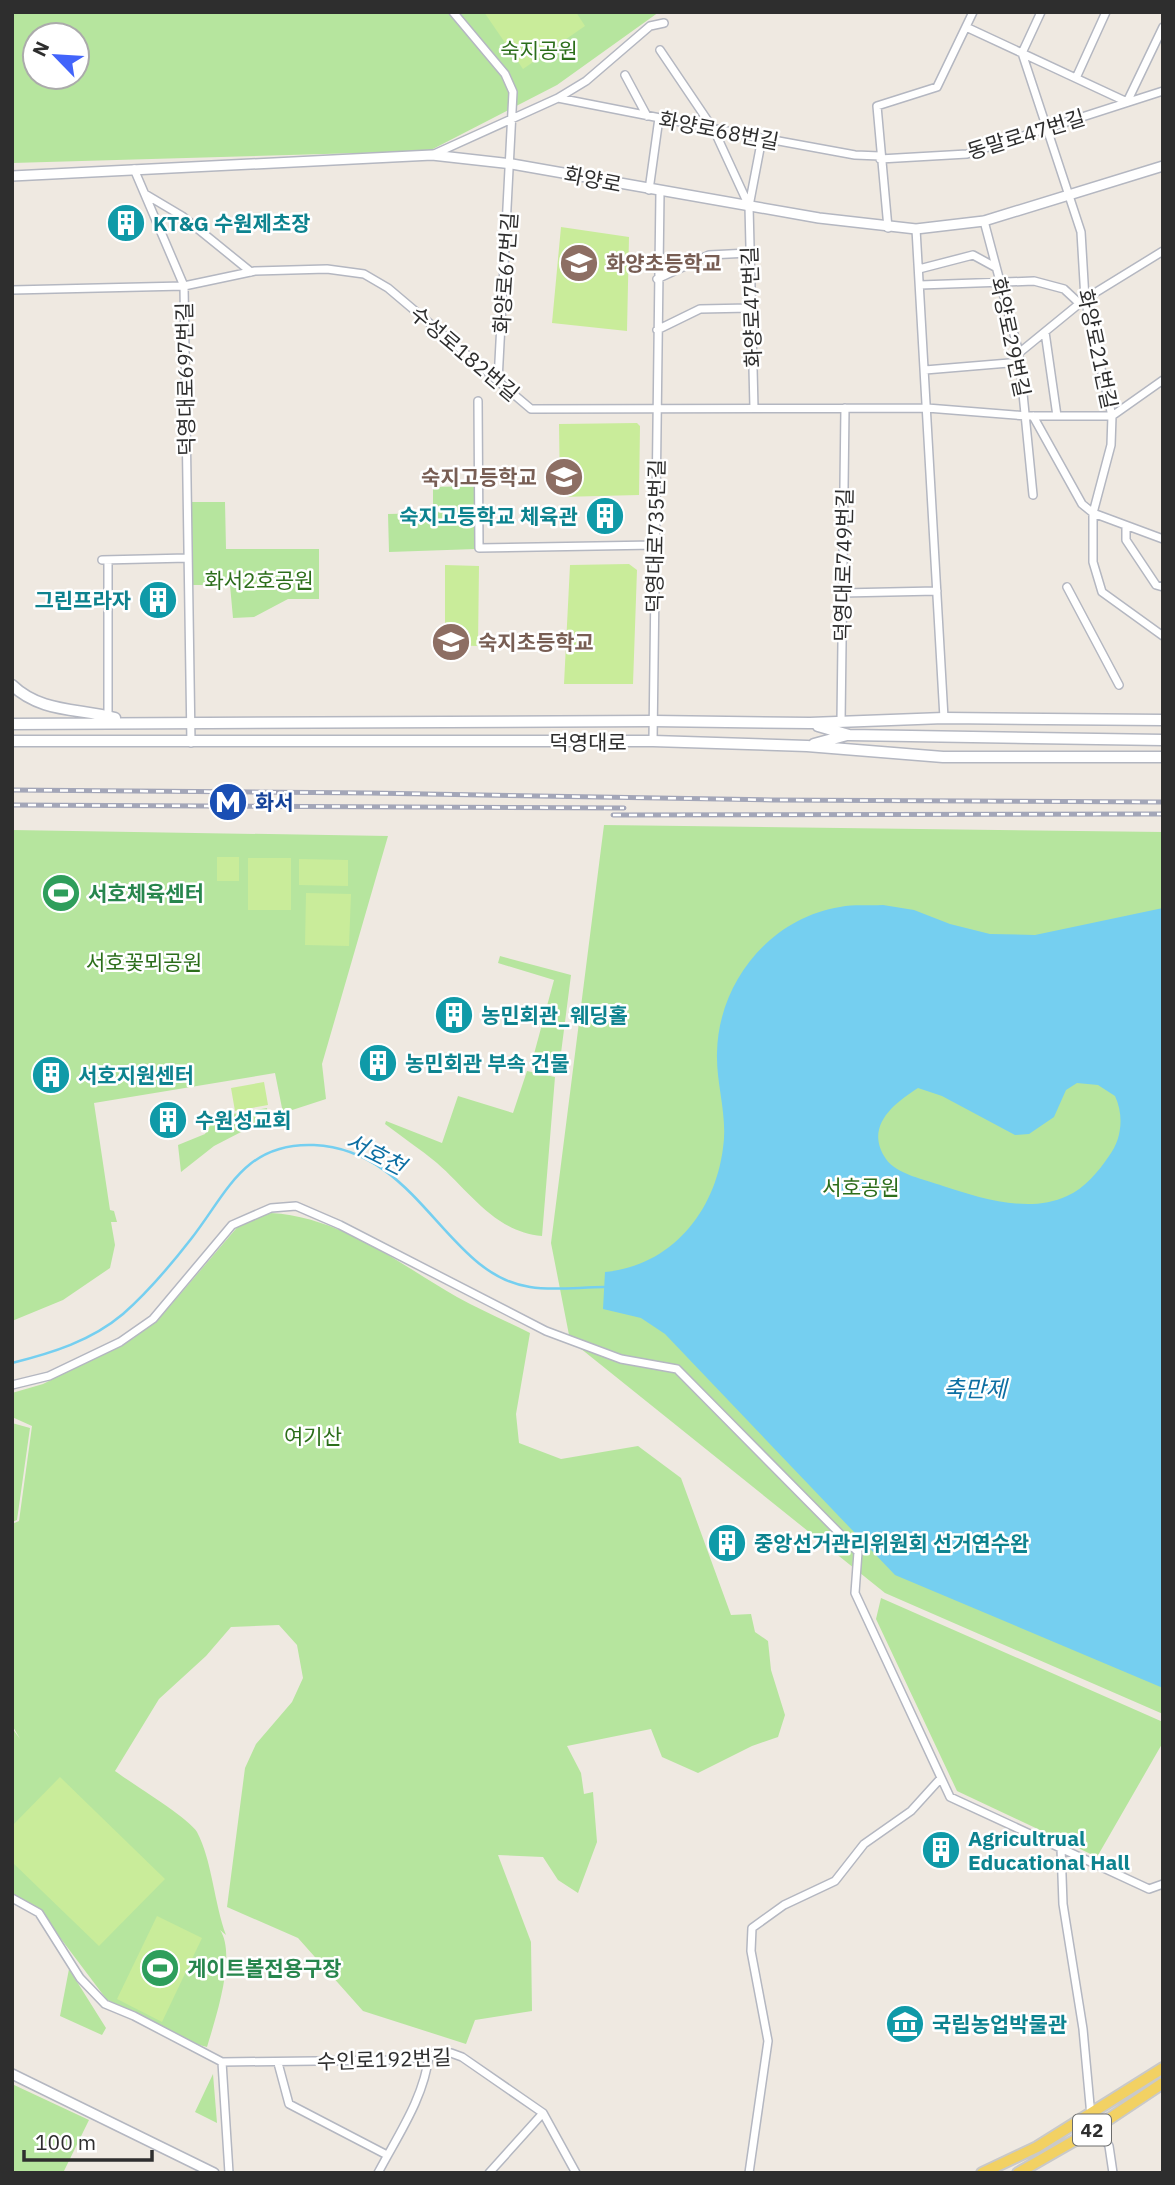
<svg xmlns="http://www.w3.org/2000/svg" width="1175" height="2185" viewBox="0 0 1175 2185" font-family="'IBM Plex Sans','Noto Sans KR',sans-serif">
<rect width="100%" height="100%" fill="#efe9e1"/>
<path fill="#b6e59e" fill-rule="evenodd" d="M 12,12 L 659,12 L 557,85 L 429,151 L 12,163 ZM 35,35 L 77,35 L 77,77 L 35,77 Z
M 474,486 L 476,549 L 389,552 L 388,514 L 433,513 L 433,487 Z
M 192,502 L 225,502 L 226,549 L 319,549 L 319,599 L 288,599 L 254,617 L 233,618 L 230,585 L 192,585 Z
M 604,825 L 1163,832 L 1163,1714 L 885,1593 L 570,1340 L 551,1243 Z
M 12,830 L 388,836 L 322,1064 L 326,1099 L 283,1113 L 275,1073 L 94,1103 L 110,1210 L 114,1211 L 117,1222 L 111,1222 L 115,1245 L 110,1268 L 63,1300 L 12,1321 Z
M 500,956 L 571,975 L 560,1061 L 534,1054 L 554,980 L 498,963 Z
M 527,1071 L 555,1077 L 542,1236 C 495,1232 470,1192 437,1163 C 420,1149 402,1137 385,1124 L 386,1121 L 442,1143 L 458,1096 L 513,1113 Z
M 267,1108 L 268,1118 L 214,1146 L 181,1172 L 178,1145 L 205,1134 L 215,1117 Z
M 271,1213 C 341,1217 398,1263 457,1297 C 481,1310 506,1321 530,1333 L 516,1414 L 519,1443 L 561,1459 L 638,1446 L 681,1478 L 731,1615 L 751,1614 L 755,1632 L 768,1641 L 771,1670 L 785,1715 L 778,1737 L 752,1746 L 698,1773 L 662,1757 L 651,1729 L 567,1746 L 581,1773 L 584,1794 L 593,1792 L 597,1842 L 578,1893 L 558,1880 L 543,1857 L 498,1855 L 531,1942 L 532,2011 L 475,2020 L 466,2044 L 363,2011 L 298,1938 L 227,1907 L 245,1768 L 256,1744 L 292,1702 L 303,1678 L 297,1645 L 279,1625 L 231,1627 L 206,1656 L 159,1699 L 115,1771 C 131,1783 189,1818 197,1832 C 212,1860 214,1903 226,1935 L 220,1930 C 237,1955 215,2020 207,2047 L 192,2043 L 107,2000 L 40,1911 L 12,1893 L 12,1728 L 20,1739 L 12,1725 L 12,1524 L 19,1521 L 32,1426 L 12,1417 L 12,1393 L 43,1384 L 134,1338 L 170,1306 L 240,1224 Z
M 12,1423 L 30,1428 L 17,1520 L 12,1522 Z
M 881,1598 L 1163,1722 L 1162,1744 L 1097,1857 L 957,1791 L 876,1619 Z
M 69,1969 L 106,2028 L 102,2035 L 60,2016 Z
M 213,2074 L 217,2123 L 195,2112 Z
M 12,2084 L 89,2120 L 63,2173 L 12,2173 Z"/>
<path fill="#c9ec9a" d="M 484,12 L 576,12 L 585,26 L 523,69 Z
M 561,227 L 629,237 L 627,331 L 552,323 Z
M 637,423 L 640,426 L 639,495 L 560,497 L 559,424 Z
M 629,564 L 637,570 L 633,684 L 564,684 L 570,565 Z
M 445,565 L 479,566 L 478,646 L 445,645 Z
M 217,857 L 239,857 L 239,881 L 217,881 Z
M 248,858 L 291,858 L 291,910 L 248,910 Z
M 299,859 L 348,860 L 348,886 L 299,885 Z
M 306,893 L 351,894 L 349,946 L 305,945 Z
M 264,1082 L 268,1105 L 235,1111 L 231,1088 Z
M 60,1777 L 165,1879 L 99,1946 L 12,1862 L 12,1826 Z
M 157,1916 L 202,1938 L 162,2022 L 117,1999 Z"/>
<path fill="#75cff0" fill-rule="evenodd" d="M 883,905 L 914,910 L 950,924 L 990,934 L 1035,935 L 1163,908 L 1163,1688 L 895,1575 L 665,1334 L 641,1318 L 603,1309 L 605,1272 C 671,1266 715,1212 723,1148 C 728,1116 716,1085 717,1053 C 718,983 770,918 840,907 C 854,904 869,906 883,905 ZM 1077,1083 L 1098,1085 L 1115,1096 C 1124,1115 1122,1139 1109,1156 C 1098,1172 1085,1188 1067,1196 C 1029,1214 980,1198 943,1186 C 926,1180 896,1174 886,1159 C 864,1127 893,1104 918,1088 L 942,1096 L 1015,1135 L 1029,1134 L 1054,1117 L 1066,1090 Z"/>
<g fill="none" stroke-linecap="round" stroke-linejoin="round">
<path stroke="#75cff0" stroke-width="2.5" d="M 12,1363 C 52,1353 91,1341 123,1314 C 148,1292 170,1266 191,1239 C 227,1193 244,1142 314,1145 C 420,1150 445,1275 530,1287 C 553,1291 580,1287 604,1287"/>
<g stroke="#b4b7c1" stroke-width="10">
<path id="minor" d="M 453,12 L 505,74 L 513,92 L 498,381
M 1041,12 L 1022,53 L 1081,232 L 1085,299 L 1112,416 L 1111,445 L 1093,513 L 1093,562 L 1102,592 L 1163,636
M 966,27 L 1127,102 L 1163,27
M 660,50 L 714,130 L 749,206
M 625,75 L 647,116
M 1076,78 L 1106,12
M 558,98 L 762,138 L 855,155 L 880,156
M 432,155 L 558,98 L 586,81 L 650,26 L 664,23
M 880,159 L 967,154 L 1163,91
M 134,169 L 184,286 L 191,743
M 649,190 L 659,118
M 145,194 L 182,216 L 251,272
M 984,221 L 1019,353 L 1033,495
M 888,228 L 877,106 L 937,87 L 973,12
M 916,229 L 944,718
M 919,269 L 973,255 L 995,267
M 657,279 L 709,255 L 749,253
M 920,285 L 1034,281 L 1064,289 L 1079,303
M 12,290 L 184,286 L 255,271 L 327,269 L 364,274 L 388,288 L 531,409 L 927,408 L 1027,416 L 1112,416 L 1163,380
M 657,330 L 700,309 L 750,308
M 1045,332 L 1057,416
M 1019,353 L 1085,299 L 1163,251
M 925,370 L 1020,362
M 478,401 L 479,548 L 655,545
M 754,408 L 749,206 L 762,138
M 1033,416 L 1082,504 L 1093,513 L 1163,539
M 1126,526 L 1126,540 L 1156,585 L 1163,587
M 102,560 L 188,558
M 108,560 L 108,721
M 1067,587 L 1119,685
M 842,593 L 937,591
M 841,722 L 845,408
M 653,741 L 660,192
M 12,1385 L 49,1376 L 120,1342 L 153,1319 L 232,1225 L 271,1208 L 296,1206 L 340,1225 L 546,1331 L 621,1359 L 677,1369 L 858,1552 L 855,1593 L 950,1797 L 1149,1889 L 1163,1884
M 1061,1848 L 1063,1904 L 1083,2029 L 1091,2116 L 1109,2146 L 1113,2173
M 12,1898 L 39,1913 L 80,1978 L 105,2004 L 134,2016 L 222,2062 L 229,2173
M 222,2062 L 397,2060 L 451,2053 L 462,2057 L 543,2113 L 576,2173
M 278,2063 L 289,2104 L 387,2155
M 378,2173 C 398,2135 424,2098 429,2055
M 489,2173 L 543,2113
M 749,2173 L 768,2041 L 751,1951 L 752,1928 L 784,1905 L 835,1881 L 864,1844 L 911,1811 L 941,1778"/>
</g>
<g stroke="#b4b7c1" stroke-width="12">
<path id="tertiary" d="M 12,176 L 432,155 L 512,164 L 819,218 L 916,229 L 984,221 L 1163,166
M 12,2074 L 214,2173"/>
</g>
<g stroke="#b4b7c1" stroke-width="13">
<path id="secondary" d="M 12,685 C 41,713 79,708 115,718
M 12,724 L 653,721 L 810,723 L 944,718 L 1163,720
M 818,726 L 849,735 L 1163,740
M 12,741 L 653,741 L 807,746 L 943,757 L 1163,757
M 814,744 L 847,735"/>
</g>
<g stroke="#c9c9c9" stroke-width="14">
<path id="primary" d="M 982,2173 L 1037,2147 L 1163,2068
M 1018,2173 L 1091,2131 L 1163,2083"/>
</g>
<use href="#minor" stroke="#fff" stroke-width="7"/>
<use href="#tertiary" stroke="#fff" stroke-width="9"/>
<use href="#secondary" stroke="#fff" stroke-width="10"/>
<use href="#primary" stroke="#f2d163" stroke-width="10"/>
<g stroke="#a3a6b8" stroke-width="5">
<path id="rail" d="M 12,790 L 370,793 L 772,800 L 1163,802
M 12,805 L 624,808
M 613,815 L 1163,814"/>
</g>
<use href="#rail" stroke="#fff" stroke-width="2.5" stroke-dasharray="8" stroke-linecap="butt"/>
</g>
<defs>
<g id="building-disc" transform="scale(2.0125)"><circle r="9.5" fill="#0f9aa8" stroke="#fff"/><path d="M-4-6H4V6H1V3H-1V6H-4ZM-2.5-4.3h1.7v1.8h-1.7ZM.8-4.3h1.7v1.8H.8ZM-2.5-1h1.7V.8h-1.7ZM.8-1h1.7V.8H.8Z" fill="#fff"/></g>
<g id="school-disc" transform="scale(2.0125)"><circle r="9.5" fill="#8d6e63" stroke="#fff"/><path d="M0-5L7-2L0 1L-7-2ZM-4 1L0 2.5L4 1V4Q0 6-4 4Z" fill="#fff"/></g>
<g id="metro-disc" transform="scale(2.0125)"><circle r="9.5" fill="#1a4fb4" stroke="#fff"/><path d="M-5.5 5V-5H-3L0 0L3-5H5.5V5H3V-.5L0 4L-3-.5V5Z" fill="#fff"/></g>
<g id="stadium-disc" transform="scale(2.0125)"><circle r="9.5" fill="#2e9e5b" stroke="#fff"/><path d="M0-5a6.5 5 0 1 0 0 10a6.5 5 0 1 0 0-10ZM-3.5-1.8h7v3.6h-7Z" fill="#fff"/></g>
<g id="museum-disc" transform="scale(2.0125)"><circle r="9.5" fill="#0f9aa8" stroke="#fff"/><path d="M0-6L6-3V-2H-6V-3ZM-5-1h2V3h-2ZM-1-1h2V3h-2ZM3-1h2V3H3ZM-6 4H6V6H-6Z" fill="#fff"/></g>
</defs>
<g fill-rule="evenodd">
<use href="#building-disc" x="126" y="223"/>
<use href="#school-disc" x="579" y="263"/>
<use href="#school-disc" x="564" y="477"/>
<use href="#building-disc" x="605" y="516"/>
<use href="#building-disc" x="158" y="600"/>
<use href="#school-disc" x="451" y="642"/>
<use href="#metro-disc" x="228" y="802"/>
<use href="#stadium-disc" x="61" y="893"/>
<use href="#building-disc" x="454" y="1015"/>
<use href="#building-disc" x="378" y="1063"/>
<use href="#building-disc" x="51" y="1075"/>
<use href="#building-disc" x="168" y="1120"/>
<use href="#building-disc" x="727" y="1543"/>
<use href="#building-disc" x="941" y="1850"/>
<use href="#stadium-disc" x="160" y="1968"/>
<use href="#museum-disc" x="905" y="2024"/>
</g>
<g text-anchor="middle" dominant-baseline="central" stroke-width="5" stroke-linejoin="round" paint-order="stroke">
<rect fill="#fff" stroke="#6d6d6d" stroke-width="2" x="1073" y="2114.5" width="38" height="31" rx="5"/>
<g font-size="19" font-weight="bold" fill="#2e2e2e">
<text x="1092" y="2130">42</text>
</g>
<g font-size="21" fill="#2c6e1b" stroke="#fff">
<text x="539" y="50">숙지공원</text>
<text x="259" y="580">화서2호공원</text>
<text x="144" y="962">서호꽃뫼공원</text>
<text x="861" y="1187">서호공원</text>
<text x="313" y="1436">여기산</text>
</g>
<g font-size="21" fill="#2e2e2e" stroke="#fff">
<text transform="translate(719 130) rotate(11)">화양로68번길</text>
<text transform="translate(1026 134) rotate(-17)">동말로47번길</text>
<text transform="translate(593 179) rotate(11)">화양로</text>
<text transform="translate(505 273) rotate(-86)">화양로67번길</text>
<text transform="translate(751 307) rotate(-92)">화양로47번길</text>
<text transform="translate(1011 337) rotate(78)">화양로29번길</text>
<text transform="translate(1098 349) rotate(78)">화양로21번길</text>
<text transform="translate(465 353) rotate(40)">수성로182번길</text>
<text transform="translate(185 379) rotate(-91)">덕영대로697번길</text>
<text transform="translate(655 536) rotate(-89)">덕영대로735번길</text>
<text transform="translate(843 565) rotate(-89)">덕영대로749번길</text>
<text x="588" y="742">덕영대로</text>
<text transform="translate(384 2059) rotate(-2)">수인로192번길</text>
</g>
<g font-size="21" font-weight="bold" fill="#0d838f" stroke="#fff" text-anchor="start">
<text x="153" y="223">KT&amp;G 수원제초장</text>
<text x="578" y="516" text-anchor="end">숙지고등학교 체육관</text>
<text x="131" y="600" text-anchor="end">그린프라자</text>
<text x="481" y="1015">농민회관_웨딩홀</text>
<text x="405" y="1063">농민회관 부속 건물</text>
<text x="78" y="1075">서호지원센터</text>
<text x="195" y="1120">수원성교회</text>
<text x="754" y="1543">중앙선거관리위원회 선거연수완</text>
<text x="968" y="1838">Agricultrual<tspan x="968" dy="24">Educational Hall</tspan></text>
<text x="932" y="2024">국립농업박물관</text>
</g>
<g font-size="21" font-weight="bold" fill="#785e54" stroke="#fff" text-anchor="start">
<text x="606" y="263">화양초등학교</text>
<text x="537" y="477" text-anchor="end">숙지고등학교</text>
<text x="478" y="642">숙지초등학교</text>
</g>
<g font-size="21" font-weight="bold" fill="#164399" stroke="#fff" text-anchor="start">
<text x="255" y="802">화서</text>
</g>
<g font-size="21" font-weight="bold" fill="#27864d" stroke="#fff" text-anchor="start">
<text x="88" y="893">서호체육센터</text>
<text x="187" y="1968">게이트볼전용구장</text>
</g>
<g font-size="23" font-style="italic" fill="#0d6fa3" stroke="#fff">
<text transform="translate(376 1153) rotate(27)">서호천</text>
<text x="975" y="1388">축만제</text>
</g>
</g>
<rect width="1175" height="2185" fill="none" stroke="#2e2e2e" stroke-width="28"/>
<g transform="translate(56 56) rotate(295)"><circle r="33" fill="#ffffff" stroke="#ababab" stroke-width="2"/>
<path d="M0-5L12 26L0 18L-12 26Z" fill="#4264fb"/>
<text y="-10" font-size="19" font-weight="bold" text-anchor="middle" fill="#2e2e2e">N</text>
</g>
<path d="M24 2150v10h128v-10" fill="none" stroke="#2e2e2e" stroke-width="3.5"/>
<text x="35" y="2150" font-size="21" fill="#2e2e2e" stroke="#ffffff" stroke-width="5" paint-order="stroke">100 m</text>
</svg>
